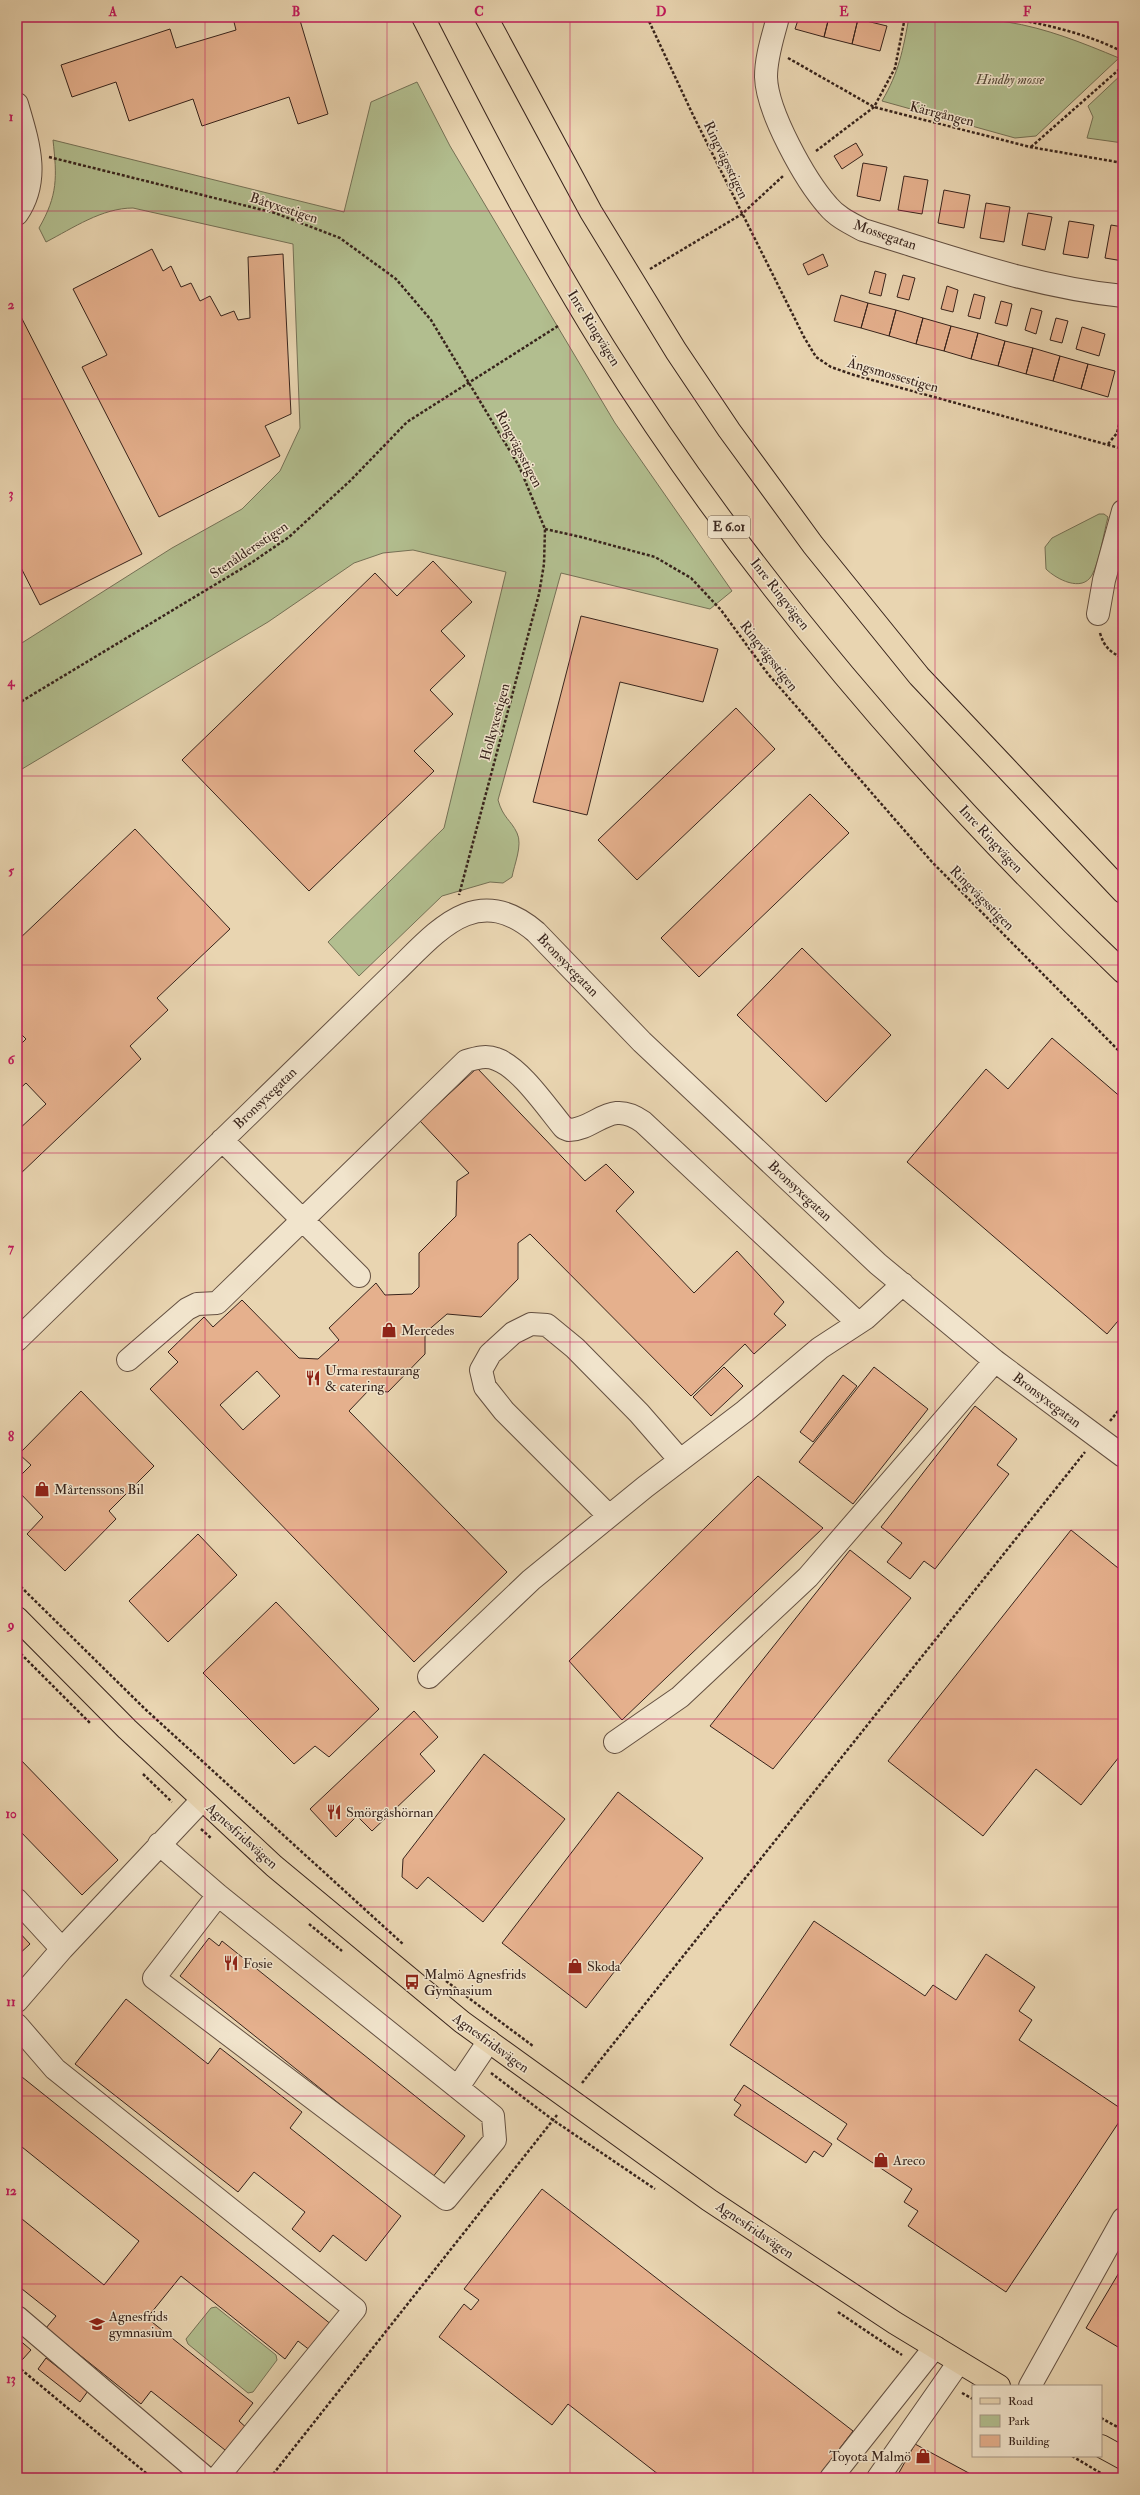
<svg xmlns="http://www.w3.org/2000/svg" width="1140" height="2495" viewBox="0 0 1140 2495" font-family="'IM FELL Double Pica',serif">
<rect width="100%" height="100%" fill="#e9d5b1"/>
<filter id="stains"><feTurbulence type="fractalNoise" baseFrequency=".005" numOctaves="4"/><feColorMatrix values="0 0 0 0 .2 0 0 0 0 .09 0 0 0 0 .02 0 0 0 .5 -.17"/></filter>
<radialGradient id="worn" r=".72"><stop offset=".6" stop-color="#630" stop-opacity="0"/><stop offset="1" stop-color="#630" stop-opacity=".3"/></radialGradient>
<path fill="#b2be8f" stroke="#757156" d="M 909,17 C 942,17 975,17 1007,22 C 1046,28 1083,43 1119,58 L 1036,136 L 1015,138 L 882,101 C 899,72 903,50 909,17 Z
M 1123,73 L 1123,143 L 1087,138 L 1093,117 L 1088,106 Z
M 417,82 L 450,146 L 615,423 L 732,591 L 710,609 L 561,573 L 498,800 C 503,818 511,820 517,833 C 523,845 514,865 512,877 L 503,883 L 490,882 L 442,896 L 359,976 L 328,942 L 444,828 L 506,572 L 413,550 L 383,553 L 354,563 L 268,622 L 17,772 L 17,646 L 172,548 L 242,509 L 280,471 L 300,428 L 293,244 L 133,208 C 102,208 73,228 46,242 L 39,228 C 58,195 57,177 53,140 L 344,212 L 371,102 Z
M 1099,514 L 1104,514 L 1108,517 C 1104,532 1099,563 1092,575 C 1082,593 1056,579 1046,569 L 1045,547 L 1052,538 Z
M 216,2307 L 276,2355 L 277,2360 L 253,2392 L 248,2393 L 188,2344 L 186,2339 L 211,2308 Z"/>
<path fill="#e5b08d" stroke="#38241c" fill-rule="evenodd" d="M 299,17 L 328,114 L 298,124 L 289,97 L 202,126 L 193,99 L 129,121 L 116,82 L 72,97 L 61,65 L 170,29 L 176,48 L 236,30 L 233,18 L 235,17 Z
M 799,17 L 829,17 L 824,37 L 795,29 Z
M 829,17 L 858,19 L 852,44 L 824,37 Z
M 858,19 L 887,26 L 880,51 L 852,44 Z
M 856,143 L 863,155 L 842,169 L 834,156 Z
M 863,163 L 887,167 L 880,201 L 857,196 Z
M 904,176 L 928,180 L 922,214 L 898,210 Z
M 944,190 L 970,195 L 964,228 L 938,223 Z
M 986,203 L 1010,207 L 1004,242 L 980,238 Z
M 1028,213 L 1052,217 L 1045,250 L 1022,245 Z
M 1069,221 L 1094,225 L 1088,258 L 1063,254 Z
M 1111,225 L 1123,227 L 1123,261 L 1105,258 Z
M 152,249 L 163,271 L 171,266 L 181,287 L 191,283 L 200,301 L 210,296 L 221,316 L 234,311 L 238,320 L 250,318 L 248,257 L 283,254 L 291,414 L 265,426 L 280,456 L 159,517 L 82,367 L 107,355 L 73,289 Z
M 823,254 L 828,266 L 808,275 L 803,264 Z
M 875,271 L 886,274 L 881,296 L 869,293 Z
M 903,275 L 915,278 L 909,300 L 897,297 Z
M 947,286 L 958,290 L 953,312 L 941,309 Z
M 974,294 L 985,297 L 980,319 L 968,316 Z
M 841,295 L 868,303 L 861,328 L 834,321 Z
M 1001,301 L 1012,304 L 1007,326 L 995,323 Z
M 868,303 L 896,310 L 889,336 L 861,328 Z
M 1031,308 L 1042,311 L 1036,334 L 1025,330 Z
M 17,309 L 142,554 L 40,605 L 17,560 Z
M 896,310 L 923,318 L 916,344 L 889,336 Z
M 923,318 L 951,326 L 944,351 L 916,344 Z
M 1056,318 L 1068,321 L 1062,343 L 1050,340 Z
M 951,326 L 978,333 L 971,359 L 944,351 Z
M 1082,327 L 1105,334 L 1099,356 L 1076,349 Z
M 978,333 L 1005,341 L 998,366 L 971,359 Z
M 1005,341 L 1033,348 L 1026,374 L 998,366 Z
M 1033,348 L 1060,356 L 1053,381 L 1026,374 Z
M 1060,356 L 1088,364 L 1081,389 L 1053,381 Z
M 1088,364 L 1115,371 L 1108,397 L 1081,389 Z
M 433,561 L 472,602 L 441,631 L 465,656 L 430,690 L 453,714 L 414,751 L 434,771 L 309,891 L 182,760 L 375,573 L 397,596 Z
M 581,616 L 718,649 L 703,702 L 620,682 L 587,815 L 533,802 Z
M 736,708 L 775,749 L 637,880 L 598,840 Z
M 810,794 L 849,833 L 699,977 L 661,938 Z
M 135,829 L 230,929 L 157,998 L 168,1010 L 130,1046 L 141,1059 L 18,1176 L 17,1131 L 46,1104 L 26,1083 L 17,1091 L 17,1048 L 26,1039 L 17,1030 L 17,941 Z
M 802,948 L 891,1035 L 826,1102 L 737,1015 Z
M 1052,1038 L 1123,1099 L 1123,1315 L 1107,1334 L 907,1162 L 986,1069 L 1008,1089 Z
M 477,1068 L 585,1181 L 606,1164 L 634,1192 L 616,1211 L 694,1293 L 737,1251 L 784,1302 L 774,1314 L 786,1325 L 754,1354 L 745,1344 L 691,1396 L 530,1234 L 518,1243 L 518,1279 L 481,1317 L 447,1314 L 425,1333 L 425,1354 L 388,1392 L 369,1390 L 349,1411 L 507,1572 L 414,1662 L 150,1389 L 178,1362 L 168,1352 L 204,1317 L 213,1327 L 242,1300 L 299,1358 L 318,1359 L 339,1340 L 329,1328 L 376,1283 L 385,1295 L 412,1294 L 419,1287 L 419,1253 L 456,1216 L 457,1181 L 469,1173 L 420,1121 ZM 257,1371 L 280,1396 L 243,1430 L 220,1405 Z
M 724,1367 L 743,1386 L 711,1416 L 693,1397 Z
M 874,1367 L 928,1409 L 853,1504 L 799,1462 Z
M 843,1375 L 857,1386 L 813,1442 L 800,1432 Z
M 81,1391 L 154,1466 L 109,1511 L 116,1519 L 65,1571 L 27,1534 L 43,1517 L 17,1490 L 17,1479 L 31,1465 L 19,1454 Z
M 975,1406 L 1017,1439 L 997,1465 L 1009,1474 L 935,1569 L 924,1561 L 910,1579 L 887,1562 L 902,1543 L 881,1527 Z
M 758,1476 L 823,1528 L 622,1720 L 569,1661 Z
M 1071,1530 L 1123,1572 L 1123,1752 L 1081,1805 L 1036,1769 L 983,1836 L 888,1761 Z
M 198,1534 L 237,1575 L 168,1642 L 129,1601 Z
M 850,1550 L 911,1598 L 773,1769 L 710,1726 Z
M 276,1602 L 379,1709 L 329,1757 L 315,1746 L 294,1764 L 203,1673 Z
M 414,1711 L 438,1737 L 420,1754 L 435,1771 L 372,1831 L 357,1816 L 336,1837 L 310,1809 Z
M 484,1754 L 565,1819 L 483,1922 L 428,1877 L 417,1889 L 402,1877 L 403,1859 Z
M 17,1756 L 118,1860 L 82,1895 L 17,1828 Z
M 618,1792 L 703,1858 L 586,2008 L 502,1943 Z
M 814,1921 L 925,1996 L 933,1985 L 956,2000 L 986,1954 L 1035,1987 L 1019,2011 L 1032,2020 L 1019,2040 L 1123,2110 L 1123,2116 L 1006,2292 L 908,2226 L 918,2211 L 904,2202 L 912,2189 L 837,2139 L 847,2124 L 730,2045 Z
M 17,1930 L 30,1944 L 17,1956 Z
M 209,1938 L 219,1946 L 222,1941 L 465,2136 L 432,2178 L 180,1976 Z
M 126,1999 L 208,2064 L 220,2048 L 302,2112 L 290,2128 L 401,2216 L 366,2261 L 333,2235 L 320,2252 L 292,2229 L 305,2212 L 254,2172 L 238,2192 L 75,2064 Z
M 17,2073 L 332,2325 L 311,2351 L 298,2341 L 285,2359 L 181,2276 L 147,2318 L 253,2403 L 239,2421 L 249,2430 L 230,2454 L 151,2391 L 141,2404 L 46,2328 L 56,2316 L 17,2285 L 17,2215 L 104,2285 L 139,2241 L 17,2143 Z
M 744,2085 L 832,2144 L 823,2157 L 814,2151 L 806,2163 L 734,2115 L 741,2105 L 734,2100 Z
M 542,2189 L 853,2431 L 817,2478 L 663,2478 L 568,2404 L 552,2425 L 439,2337 L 464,2304 L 471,2310 L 479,2300 L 464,2289 Z
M 1123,2266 L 1123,2350 L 1086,2328 Z
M 17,2338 L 31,2350 L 22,2360 L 17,2356 Z
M 46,2358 L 88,2391 L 80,2402 L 38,2369 Z
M 915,2444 L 978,2478 L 896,2478 Z"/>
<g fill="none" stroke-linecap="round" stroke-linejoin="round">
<g stroke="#645041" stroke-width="24">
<path id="minor" d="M 778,17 C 773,37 766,56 766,77 C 767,112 805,180 828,206 C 837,217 850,223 863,230 C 949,256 1033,287 1123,296
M 17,104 C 28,142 41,179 17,214
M 1098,614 L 1104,580 L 1123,511
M 222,1140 L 359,1276
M 17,1340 L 392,975 C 436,933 475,880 536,932 L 642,1042 L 878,1264 L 995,1361 L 1123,1456
M 128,1360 L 187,1309 L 197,1304 L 217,1303 L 466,1061 C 476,1058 486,1055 496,1059 C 520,1067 548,1109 564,1128 L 569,1130 C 597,1129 610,1098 643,1122 L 858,1323
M 609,1516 L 504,1411 L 485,1387 L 481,1370 L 490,1354 L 513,1333 L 531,1324 L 547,1325 L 575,1348 L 639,1413 L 680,1460
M 429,1677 L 531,1580 L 645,1487 L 745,1411 L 820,1348 L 866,1318 L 903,1284
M 615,1742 L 680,1697 L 808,1577 L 995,1361
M 159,1844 L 218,1895 L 493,2116 L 495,2140 L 446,2199 L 154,1978 L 218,1895
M 17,1900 L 62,1949
M 17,2001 L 62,1949 L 202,1800
M 17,2025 L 55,2069 L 355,2309 L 217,2478
M 458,2087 L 489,2041
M 17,2317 L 206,2478
M 1030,2386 L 1123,2219
M 831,2478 L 935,2347
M 878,2478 L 959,2362"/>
</g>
<g stroke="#38241c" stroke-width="24">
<path id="major" d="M 17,1618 L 127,1729 L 274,1866 L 462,2022 L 709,2200 L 895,2323 L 999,2386
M 1101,2446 L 1123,2458"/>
</g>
<g stroke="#38241c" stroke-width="24">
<path id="highway" d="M 423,17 C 480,129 538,241 604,347 C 747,575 929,787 1123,972
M 486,17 L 591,212 L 676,351 L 729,430 L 813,545 L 919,676 L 1123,892"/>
</g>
<path stroke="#38241c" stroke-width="2.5" stroke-dasharray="3 2" stroke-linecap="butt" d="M 647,17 L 693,115 L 804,337 L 816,357 L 831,367 L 854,375 L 1123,449
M 1004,17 C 1044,24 1086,33 1123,52
M 788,58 L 874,107 L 1030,147 L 1123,163
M 1031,147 L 1123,66
M 816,151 L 874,107 L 895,68 L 905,17
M 49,157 L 275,213 L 340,238 L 396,279 L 431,320 L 519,466 L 545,529 L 544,564 L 539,594 L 459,895
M 650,269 L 742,214 L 783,176
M 1108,444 L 1117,433 L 1123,409
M 545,529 L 581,537 L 655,557 L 691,578 L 721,610 L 768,674 L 932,862 L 1123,1055
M 1100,633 C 1104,647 1111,653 1123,658
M 17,704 L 251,563 L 289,537 L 351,480 L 407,422 L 558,326
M 1110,1421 L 1123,1405
M 17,1583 L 145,1709 L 404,1945
M 17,1650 L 90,1723
M 143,1774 L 172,1802
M 201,1829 L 212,1839
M 309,1924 L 342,1951
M 446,1981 L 533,2046
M 491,2073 L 553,2120 L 655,2189
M 582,2083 L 1085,1452
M 838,2312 L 902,2355
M 17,2366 L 152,2478
M 962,2393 L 973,2399
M 1101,2418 L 1123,2430
M 1072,2456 L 1109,2478
M 270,2478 L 557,2115"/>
<use href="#minor" stroke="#f1e4cc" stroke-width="22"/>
<use href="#major" stroke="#e9d5b1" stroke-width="22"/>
<use href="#highway" stroke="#e9d5b1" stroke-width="22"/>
</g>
<path fill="none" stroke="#c2185b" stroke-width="1" stroke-opacity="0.55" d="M 205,17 L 205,2478M 387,17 L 387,2478M 570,17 L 570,2478M 753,17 L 753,2478M 935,17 L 935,2478M 17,211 L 1123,211M 17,399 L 1123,399M 17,588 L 1123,588M 17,776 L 1123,776M 17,965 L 1123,965M 17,1153 L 1123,1153M 17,1342 L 1123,1342M 17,1530 L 1123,1530M 17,1719 L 1123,1719M 17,1907 L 1123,1907M 17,2096 L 1123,2096M 17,2284 L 1123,2284"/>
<defs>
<g id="shop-bare" transform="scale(1.2)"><path d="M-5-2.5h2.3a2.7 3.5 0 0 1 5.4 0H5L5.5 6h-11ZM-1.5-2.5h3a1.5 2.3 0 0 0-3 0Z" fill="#8f2418" stroke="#f1e4cc" stroke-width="2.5" paint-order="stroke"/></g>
<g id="restaurant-bare" transform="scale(1.2)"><path d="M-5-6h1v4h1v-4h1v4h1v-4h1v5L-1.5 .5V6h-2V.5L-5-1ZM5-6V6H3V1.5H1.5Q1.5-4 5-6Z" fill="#8f2418" stroke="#f1e4cc" stroke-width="2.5" paint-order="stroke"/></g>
<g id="bus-bare" transform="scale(1.2)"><path d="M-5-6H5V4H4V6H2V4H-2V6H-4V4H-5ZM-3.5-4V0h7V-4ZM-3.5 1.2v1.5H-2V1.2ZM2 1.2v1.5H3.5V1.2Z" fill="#8f2418" stroke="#f1e4cc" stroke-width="2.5" paint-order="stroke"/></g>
<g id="school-bare" transform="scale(1.2)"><path d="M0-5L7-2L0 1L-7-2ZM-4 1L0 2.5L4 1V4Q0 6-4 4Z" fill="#8f2418" stroke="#f1e4cc" stroke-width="2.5" paint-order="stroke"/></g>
</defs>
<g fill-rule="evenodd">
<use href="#shop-bare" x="389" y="1330"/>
<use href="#restaurant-bare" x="313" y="1378"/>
<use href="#shop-bare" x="42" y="1489"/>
<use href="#restaurant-bare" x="334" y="1812"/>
<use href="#restaurant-bare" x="231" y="1963"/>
<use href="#shop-bare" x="575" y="1966"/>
<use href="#bus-bare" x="412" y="1982"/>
<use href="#shop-bare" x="881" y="2160"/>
<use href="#school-bare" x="97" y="2324"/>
<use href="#shop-bare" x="923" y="2456"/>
</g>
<g text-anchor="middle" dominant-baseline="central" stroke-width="3" stroke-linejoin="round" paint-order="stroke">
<rect fill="#f1e4cc" stroke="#705e51" stroke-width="1" x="708" y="516" width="42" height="22" rx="3"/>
<g font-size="13" font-weight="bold" fill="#38241c">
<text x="729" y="527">E 6.01</text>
</g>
<g font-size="14" font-style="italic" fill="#564a39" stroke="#f1e4cc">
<text x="1010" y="79">Hindby mosse</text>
</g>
<g font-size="14" fill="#38241c" stroke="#f1e4cc">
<text transform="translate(942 114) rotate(14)">Kärrgången</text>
<text transform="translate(726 160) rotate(64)">Ringvägsstigen</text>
<text transform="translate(284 208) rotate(18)">Båtyxestigen</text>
<text transform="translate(885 235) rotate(19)">Mossegatan</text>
<text transform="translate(594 328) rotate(58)">Inre Ringvägen</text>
<text transform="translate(893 375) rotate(16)">Ängsmossestigen</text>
<text transform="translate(519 449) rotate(62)">Ringvägsstigen</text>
<text transform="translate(249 550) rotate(-34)">Stenåldersstigen</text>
<text transform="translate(780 594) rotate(52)">Inre Ringvägen</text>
<text transform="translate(769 656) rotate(52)">Ringvägsstigen</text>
<text transform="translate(495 722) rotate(-75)">Holkyxestigen</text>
<text transform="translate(991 839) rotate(47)">Inre Ringvägen</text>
<text transform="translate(982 898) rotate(45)">Ringvägsstigen</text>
<text transform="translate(568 965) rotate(46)">Bronsyxegatan</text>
<text transform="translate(265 1098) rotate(-44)">Bronsyxegatan</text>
<text transform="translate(800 1191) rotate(43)">Bronsyxegatan</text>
<text transform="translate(1047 1400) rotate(37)">Bronsyxegatan</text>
<text transform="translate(242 1836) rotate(42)">Agnesfridsvägen</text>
<text transform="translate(491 2043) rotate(36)">Agnesfridsvägen</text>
<text transform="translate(755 2230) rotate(34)">Agnesfridsvägen</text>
</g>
<g font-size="14" fill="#38241c" stroke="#f1e4cc" text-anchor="start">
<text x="401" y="1330">Mercedes</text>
<text x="325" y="1370">Urma restaurang<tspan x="325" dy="16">&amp; catering</tspan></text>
<text x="54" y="1489">Mårtenssons Bil</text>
<text x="346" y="1812">Smörgåshörnan</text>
<text x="243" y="1963">Fosie</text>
<text x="587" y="1966">Skoda</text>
<text x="424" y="1974">Malmö Agnesfrids<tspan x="424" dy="16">Gymnasium</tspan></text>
<text x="893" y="2160">Areco</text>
<text x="109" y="2316">Agnesfrids<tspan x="109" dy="16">gymnasium</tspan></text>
<text x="911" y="2456" text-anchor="end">Toyota Malmö</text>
</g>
</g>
<rect width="1140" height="2495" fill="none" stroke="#e9d5b1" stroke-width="44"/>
<rect x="972" y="2385" width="130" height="72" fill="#f1e4cc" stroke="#a79786"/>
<rect x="980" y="2398" width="20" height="6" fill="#e9d5b1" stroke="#a79786"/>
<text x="1008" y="2405" font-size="12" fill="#38241c">Road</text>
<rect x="980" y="2415" width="20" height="12" fill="#b2be8f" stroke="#a79786"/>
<text x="1008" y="2425" font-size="12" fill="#38241c">Park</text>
<rect x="980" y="2435" width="20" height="12" fill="#e5b08d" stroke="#a79786"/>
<text x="1008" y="2445" font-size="12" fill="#38241c">Building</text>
<rect x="22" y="22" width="1096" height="2451" fill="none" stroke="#c2185b" stroke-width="1.5"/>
<g font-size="13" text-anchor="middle" font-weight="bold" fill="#c2185b">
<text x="113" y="16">A</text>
<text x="296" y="16">B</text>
<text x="479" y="16">C</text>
<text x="661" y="16">D</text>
<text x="844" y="16">E</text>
<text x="1027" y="16">F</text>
<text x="11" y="121">1</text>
<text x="11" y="309">2</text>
<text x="11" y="498">3</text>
<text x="11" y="686">4</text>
<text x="11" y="875">5</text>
<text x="11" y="1064">6</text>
<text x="11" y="1252">7</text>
<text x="11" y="1441">8</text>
<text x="11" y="1629">9</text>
<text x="11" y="1818">10</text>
<text x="11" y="2006">11</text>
<text x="11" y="2195">12</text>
<text x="11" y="2383">13</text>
</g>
<rect width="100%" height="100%" filter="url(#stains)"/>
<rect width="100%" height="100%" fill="url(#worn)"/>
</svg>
